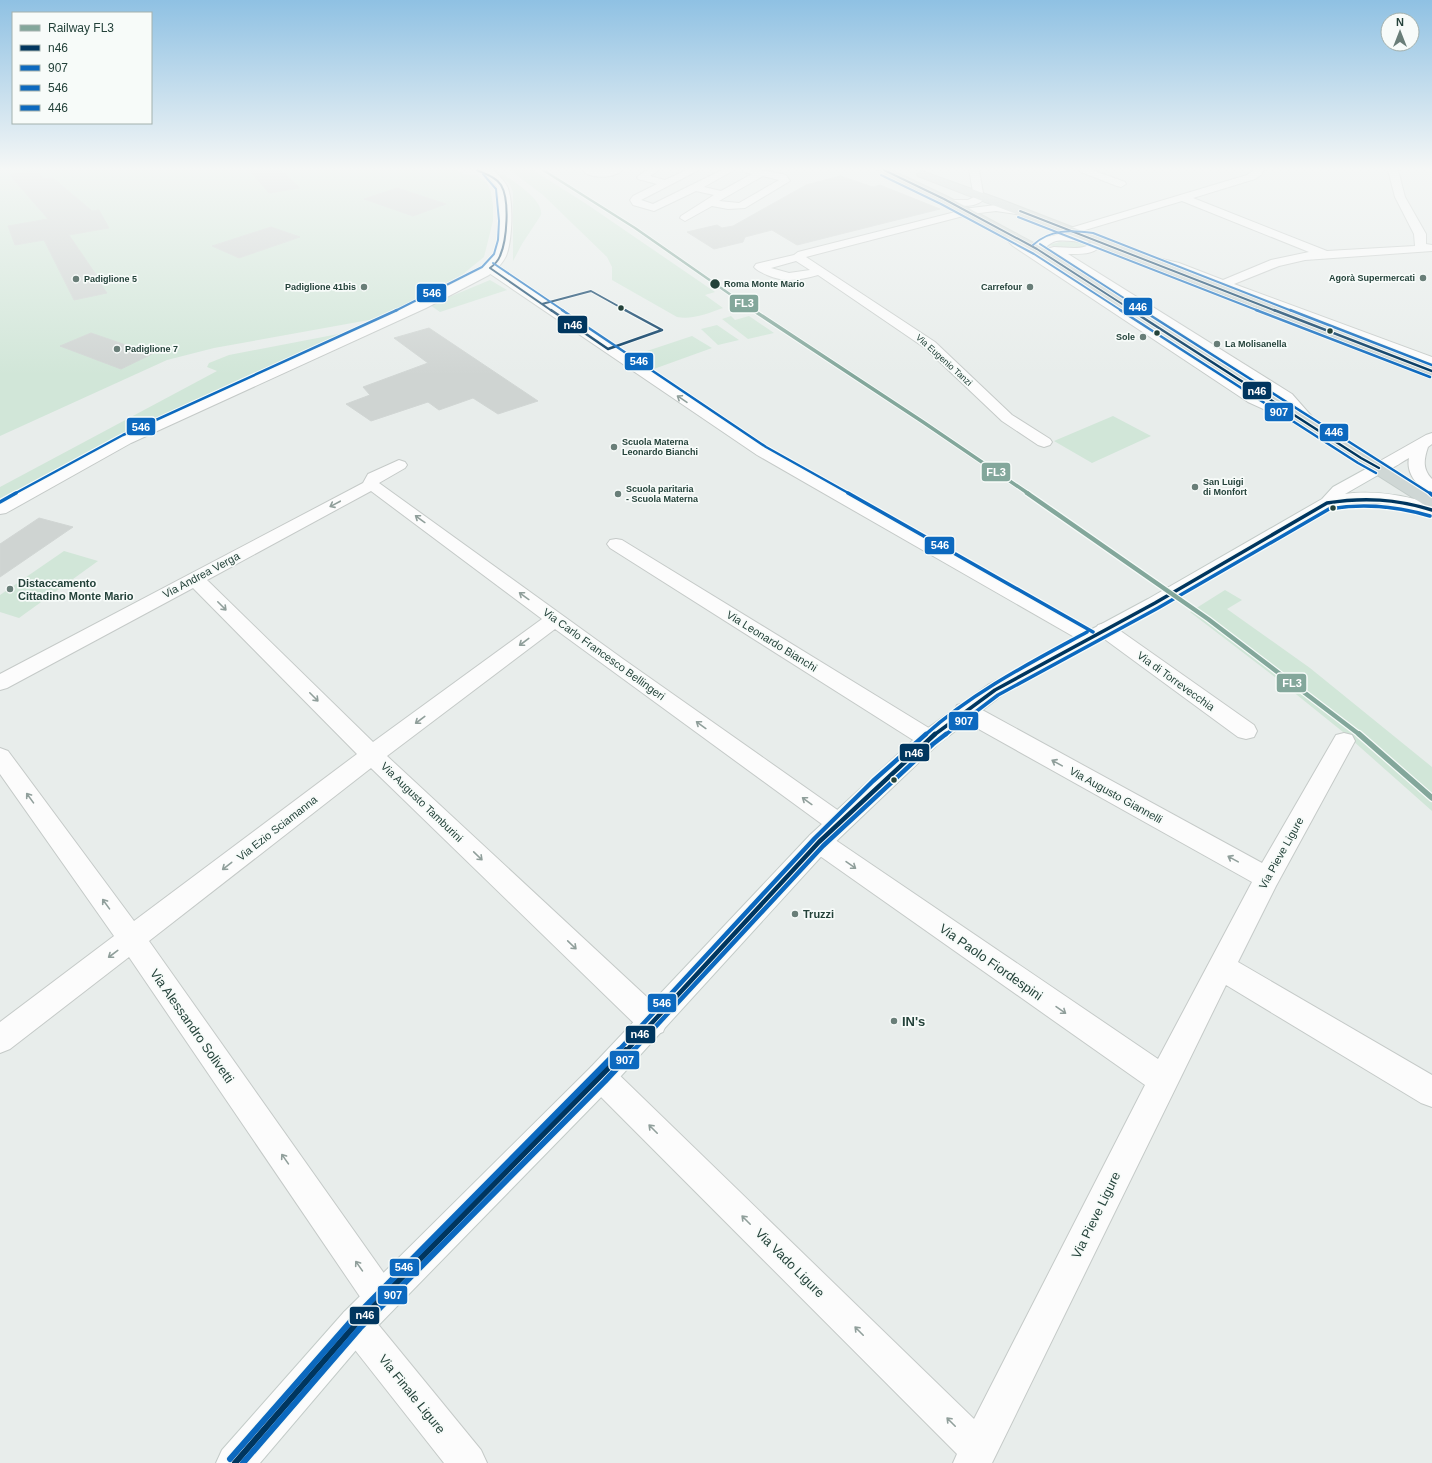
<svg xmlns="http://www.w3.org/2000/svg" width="1432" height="1463" viewBox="0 0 1432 1463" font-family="Helvetica,sans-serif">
<rect width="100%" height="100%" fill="#e8edeb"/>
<path fill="#d1e6d8" d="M 0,170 L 457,170 L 463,174 L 476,175 L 487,183 L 491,192 L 493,205 L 493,221 L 484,257 L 463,274 L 380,318 L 214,348 L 167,360 L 0,436 Z
M 510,170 L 533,170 L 585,203 L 715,292 L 705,295 L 723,308 C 709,313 692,320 677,317 L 612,280 L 612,267 L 607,257 L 543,195 Z
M 504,175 C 515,182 544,201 541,215 L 522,244 L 513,261 L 513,192 L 509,183 L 500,176 Z
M 1077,241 L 1087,242 L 1086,245 C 1075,252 1059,247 1048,245 L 1060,242 Z
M 490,280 L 507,290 L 440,312 L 430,305 Z
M 731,316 L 735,320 L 749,316 L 774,333 L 748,339 L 722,319 Z
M 717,325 L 739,340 L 718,345 L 701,329 Z
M 354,331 L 139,427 L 88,452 L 0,502 L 0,487 L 217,371 L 207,367 L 209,363 L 229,355 Z
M 692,336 L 712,348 L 651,370 L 632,356 Z
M 1113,416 L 1151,436 L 1092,463 L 1054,441 Z
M 64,551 L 98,561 L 19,618 L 0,612 L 0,595 Z
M 1225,590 L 1242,600 L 1227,609 L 1310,668 L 1432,767 L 1432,811 L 1343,732 L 1271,674 L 1190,612 Z"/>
<path fill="#cfd4d2" stroke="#d1d6d4" d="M 37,170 L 44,179 L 53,178 L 92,211 L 99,210 L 109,228 L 69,235 L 99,279 L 97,279 L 107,293 L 74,300 L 44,240 L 15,245 L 8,226 L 48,219 L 10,175 Z
M 249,170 L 281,170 L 300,188 L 269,193 Z
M 840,176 L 873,187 L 880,185 L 940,209 L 797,245 L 772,230 L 745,237 L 743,242 L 714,249 L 687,232 L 717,225 L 722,228 L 733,226 L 806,185 Z
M 397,188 L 446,204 L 413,216 L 364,199 Z
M 271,227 L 300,237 L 239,258 L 212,246 Z
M 429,328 L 538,401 L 498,414 L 473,398 L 439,410 L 428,402 L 371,421 L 346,404 L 370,395 L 363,387 L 428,363 L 394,338 Z
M 91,333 L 152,354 L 121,369 L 60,346 Z
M 39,518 L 73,527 L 0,577 L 0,544 Z"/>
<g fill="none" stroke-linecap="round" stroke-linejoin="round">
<g stroke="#c5cac8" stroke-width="2">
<path id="minor" d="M 582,170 L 622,170 C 614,179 590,179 582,170 Z
M 647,170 L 659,170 L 650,176 L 665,180 L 687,170 L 699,170 L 641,200 L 653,204 L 722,170 L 734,170 L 704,187 L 721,191 L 752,174 L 744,172 L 742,170 L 760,170 L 782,174 L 786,175 L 790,181 L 745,208 L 728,209 L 712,206 L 685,221 L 680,218 L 681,216 L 714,195 L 696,191 L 654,211 L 633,205 L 630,200 L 633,196 L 657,184 L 638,179 L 637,177 ZM 763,176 L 779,180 L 739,203 L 719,201 Z
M 969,170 L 979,170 L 984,199 C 977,207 963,207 953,204 L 952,202 L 953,200 L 968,200 L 974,197 Z
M 1079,170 L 1092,170 L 1125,182 L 1126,184 L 1121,187 L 1117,186 L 1081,172 Z
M 1254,170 L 1264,170 L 1261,175 L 1255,179 L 1193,198 L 1327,251 L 1415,246 L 1414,234 L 1395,197 L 1388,170 L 1398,170 L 1405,197 L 1426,234 L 1426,244 L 1432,245 L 1432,251 L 1305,260 L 1279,266 L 1234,284 L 1432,357 L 1432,366 L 1171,269 L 1136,260 L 1134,258 L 1136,256 L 1140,254 L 1179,263 L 1223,280 L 1271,260 L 1309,252 L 1182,201 L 1075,233 L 1071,234 L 1065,231 L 1067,229 L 1247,175 Z
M 996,205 L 1023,209 L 1028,212 L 1023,215 L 996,211 L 971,214 L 806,257 L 935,342 L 1012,415 L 1050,439 L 1052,442 L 1050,445 L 1044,447 L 1038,445 L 1002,421 L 925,348 L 818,275 C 800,280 785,283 767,275 C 763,273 757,271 754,267 L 756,264 L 794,255 L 798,252 L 971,208 ZM 796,261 L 810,270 L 789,273 L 771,268 Z
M 1013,233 L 1017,234 L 1021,242 L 1258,396 L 1293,412 L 1282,400 L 1048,250 L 1050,248 L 1054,247 C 1067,247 1086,252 1094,240 L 1102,240 L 1104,242 C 1096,255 1082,254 1068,254 L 1292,394 L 1314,419 L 1317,422 L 1313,427 L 1308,429 L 1303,427 L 1248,402 L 1013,246 L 1008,241 L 1007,236 L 1009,234 Z
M 490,264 L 494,265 L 769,449 L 1096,632 L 1095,630 L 1098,625 L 1105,623 L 1112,625 L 1254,725 L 1257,731 L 1254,737 L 1246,739 L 1238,737 L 1099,635 L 1100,637 L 1097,642 L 1090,644 L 1083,642 L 757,455 L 486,271 L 484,268 L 486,265 Z
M 1432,433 L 1432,444 L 1428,447 C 1424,459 1422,469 1432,479 L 1432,492 C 1417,488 1406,473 1409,458 C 1398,464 1386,475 1373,471 L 1371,468 L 1373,465 L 1426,435 Z
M 399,460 L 405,462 L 407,465 L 405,468 L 379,483 L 623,659 L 846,816 L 850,823 L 846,830 L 838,833 L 830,830 L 555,629 L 387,756 L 663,1012 L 667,1022 L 663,1032 L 653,1036 L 643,1032 L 371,768 L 149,941 L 393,1286 L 398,1298 L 393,1310 L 381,1315 L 369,1310 L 129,957 L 10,1049 L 0,1053 L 0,1022 L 114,936 L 0,774 L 0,748 L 8,751 L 134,921 L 357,754 L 193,588 L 7,688 L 0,690 L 0,674 L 363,483 L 368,474 ZM 371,491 L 542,619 L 373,742 L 207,580 Z
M 616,539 L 622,540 L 937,733 L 940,739 L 937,745 L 929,747 L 921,745 L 610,548 L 607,544 L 610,540 Z
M 965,703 L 973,705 L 1262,863 L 1336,735 L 1344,733 L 1352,735 L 1355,741 L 1276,886 L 1238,962 L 1432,1075 L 1432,1107 L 1421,1103 L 1226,985 L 992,1463 L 953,1463 L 957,1454 L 591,1087 L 586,1077 L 591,1067 L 601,1062 L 611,1067 L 974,1419 L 1145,1085 L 810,849 L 807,842 L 810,835 L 819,832 L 828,835 L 1158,1059 L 1252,882 L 957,717 L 954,711 L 957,705 Z
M 356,1307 L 368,1312 L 481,1450 L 487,1463 L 444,1463 L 344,1336 L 339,1324 L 344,1312 Z"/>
</g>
<g stroke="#c5cac8" stroke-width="2">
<path id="tertiary" d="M 483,170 L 493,170 C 498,175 504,180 507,186 C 514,201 512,242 506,256 C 502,264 496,270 489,275 L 426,308 L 131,443 L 6,513 L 0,514 L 0,502 L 119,437 L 416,302 L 481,269 L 494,256 L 498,241 L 500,222 L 499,202 L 497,187 Z"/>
</g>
<g stroke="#c3cbc8" stroke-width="2">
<path id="secondary" d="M 1062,234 L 1091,236 L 1095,237 L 1097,239 L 1095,241 C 1083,244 1069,239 1056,241 C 1048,243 1044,251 1037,252 L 1033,251 L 1031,249 C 1039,238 1049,236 1062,234 Z
M 1379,463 L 1385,465 L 1387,468 L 1385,471 L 1345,494 C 1375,490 1403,495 1432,504 L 1432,515 C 1393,505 1374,498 1333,507 L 1162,607 L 1002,695 L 937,745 L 828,849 L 611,1087 L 368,1336 L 260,1463 L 216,1463 L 222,1450 L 344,1312 L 591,1067 L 810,835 L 921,733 L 988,685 L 1148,599 L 1322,499 L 1333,487 L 1373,465 Z"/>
</g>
<g stroke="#c3ccc9" stroke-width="2">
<path id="primary" d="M 879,170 L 891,170 L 948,197 L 1041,247 L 1432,495 L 1432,507 L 1426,506 L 1355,461 L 1033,251 Z
M 922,171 L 1002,200 L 1432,366 L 1432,375 L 918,176 L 917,174 Z"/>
</g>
<use href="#minor" fill="#fcfcfc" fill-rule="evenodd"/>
<use href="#tertiary" fill="#fcfcfc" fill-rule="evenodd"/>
<use href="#secondary" fill="#fcfcfc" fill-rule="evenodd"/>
<use href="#primary" fill="#cfd7d5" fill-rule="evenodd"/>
<g stroke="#f7fbf9" stroke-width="3.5">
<path id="bus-1-far4" d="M 477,170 C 485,174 496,177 501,185 C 510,200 507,240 500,256 C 498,261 494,265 490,268
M 884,170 L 944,199 L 1037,249 L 1133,311
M 1020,211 L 1276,311
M 490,268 L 552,311
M 542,304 L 591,291 L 627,311"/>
</g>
<g stroke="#f7fbf9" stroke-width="4.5">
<path id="bus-1-far3" d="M 551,310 L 608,349 L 662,330
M 625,310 L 662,330
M 1131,310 L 1361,458 L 1379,468
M 1274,310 L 1432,371"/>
</g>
<g stroke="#f7fbf9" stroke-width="6">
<path id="bus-1-far2" d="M 934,735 L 995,690 L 1155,603 L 1327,503 C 1364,497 1396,499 1432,510"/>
</g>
<g stroke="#f7fbf9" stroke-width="8">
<path id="bus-1-far1" d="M 626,1051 L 819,842 L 935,734"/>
</g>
<g stroke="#f7fbf9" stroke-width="9">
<path id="bus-1" d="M 235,1463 L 356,1324 L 626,1050"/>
</g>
<g stroke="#f7fbf9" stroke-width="3.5">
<path id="bus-2-far4" d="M 881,175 L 941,204 L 1034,254 L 1122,311
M 1018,217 L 1259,311"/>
</g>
<g stroke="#f7fbf9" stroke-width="4.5">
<path id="bus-2-far3" d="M 1120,310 L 1358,463 L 1376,473
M 1256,310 L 1430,377"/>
</g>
<g stroke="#f7fbf9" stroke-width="6">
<path id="bus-2-far2" d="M 945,735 L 998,695 L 1158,608 L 1329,509 C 1364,503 1396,506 1430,516"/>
</g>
<g stroke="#f7fbf9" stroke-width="8">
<path id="bus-2-far1" d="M 633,1051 L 823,846 L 933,744 L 946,734"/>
</g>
<g stroke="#f7fbf9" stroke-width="9">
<path id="bus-2" d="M 243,1463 L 360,1328 L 605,1081 L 634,1050"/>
</g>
<g stroke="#f7fbf9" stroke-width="3.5">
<path id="bus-3-far4" d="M 493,263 L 564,311
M 395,311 L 482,267 L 494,254 L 498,240 L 499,221 L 496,189 L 483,174"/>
</g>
<g stroke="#f7fbf9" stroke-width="4.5">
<path id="bus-3-far3" d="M 562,310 L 766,447 L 850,494
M 14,494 L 123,435 L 397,310"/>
</g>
<g stroke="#f7fbf9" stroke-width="6">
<path id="bus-3-far2" d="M 848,493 L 1093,632
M 0,502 L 16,493
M 925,735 C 973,692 1030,663 1087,632"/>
</g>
<g stroke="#f7fbf9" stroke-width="8">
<path id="bus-3-far1" d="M 618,1051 L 815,838 L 873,781 L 926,734"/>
</g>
<g stroke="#f7fbf9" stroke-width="9">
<path id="bus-3" d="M 230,1459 L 352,1320 L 619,1050"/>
</g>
<g stroke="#f7fbf9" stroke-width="3.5">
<path id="bus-4-far2" d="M 1040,244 L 1144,311
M 1033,245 C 1050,229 1071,230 1093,233 L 1292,311"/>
</g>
<g stroke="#f7fbf9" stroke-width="4.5">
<path id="bus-4-far1" d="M 1142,310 L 1431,494
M 1290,310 L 1432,365"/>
</g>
<g stroke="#f7fbf9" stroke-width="6">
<path id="bus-4" d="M 1430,493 L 1432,495"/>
</g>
<use href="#bus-1-far4" stroke="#00365f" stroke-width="2"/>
<use href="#bus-1-far3" stroke="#00365f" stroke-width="2.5"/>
<use href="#bus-1-far2" stroke="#00365f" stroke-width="3.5"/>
<use href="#bus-1-far1" stroke="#00365f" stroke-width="4.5"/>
<use href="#bus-1" stroke="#00365f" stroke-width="6"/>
<use href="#bus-2-far4" stroke="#0c69bf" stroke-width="2"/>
<use href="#bus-2-far3" stroke="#0c69bf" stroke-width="2.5"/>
<use href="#bus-2-far2" stroke="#0c69bf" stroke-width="3.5"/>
<use href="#bus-2-far1" stroke="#0c69bf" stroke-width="4.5"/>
<use href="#bus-2" stroke="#0c69bf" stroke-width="6"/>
<use href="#bus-3-far4" stroke="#0c69bf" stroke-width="2"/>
<use href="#bus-3-far3" stroke="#0c69bf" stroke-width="2.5"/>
<use href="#bus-3-far2" stroke="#0c69bf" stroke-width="3.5"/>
<use href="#bus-3-far1" stroke="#0c69bf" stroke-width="4.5"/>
<use href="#bus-3" stroke="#0c69bf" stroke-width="6"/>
<use href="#bus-4-far2" stroke="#0c69bf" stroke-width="2"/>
<use href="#bus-4-far1" stroke="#0c69bf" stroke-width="2.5"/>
<use href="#bus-4" stroke="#0c69bf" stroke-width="3.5"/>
<g stroke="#f7fbf9" stroke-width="4">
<path id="rail-1-far3" d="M 543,170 L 635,228 L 754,311"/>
</g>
<g stroke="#f7fbf9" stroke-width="5.5">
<path id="rail-1-far2" d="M 753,310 L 923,422 L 1029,494"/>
</g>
<g stroke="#f7fbf9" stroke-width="7">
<path id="rail-1-far1" d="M 1027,493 L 1208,619 L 1360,735"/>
</g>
<g stroke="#f7fbf9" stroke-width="8">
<path id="rail-1" d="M 1359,734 L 1432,798"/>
</g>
<use href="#rail-1-far3" stroke="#83a79b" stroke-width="2.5"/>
<use href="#rail-1-far2" stroke="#83a79b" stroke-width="3.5"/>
<use href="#rail-1-far1" stroke="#83a79b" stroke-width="4.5"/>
<use href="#rail-1" stroke="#83a79b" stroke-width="5.5"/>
</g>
<defs><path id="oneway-shaft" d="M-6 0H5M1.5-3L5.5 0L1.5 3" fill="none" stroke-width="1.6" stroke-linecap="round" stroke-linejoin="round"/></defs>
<g stroke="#909f9b">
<use href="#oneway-shaft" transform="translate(682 399) rotate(-146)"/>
<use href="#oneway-shaft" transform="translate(335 504) rotate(152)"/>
<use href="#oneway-shaft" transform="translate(420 519) rotate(-144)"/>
<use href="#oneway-shaft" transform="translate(524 596) rotate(-144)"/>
<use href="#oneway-shaft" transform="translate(222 606) rotate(45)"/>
<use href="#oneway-shaft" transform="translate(524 642) rotate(143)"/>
<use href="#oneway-shaft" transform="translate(314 697) rotate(45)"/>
<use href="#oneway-shaft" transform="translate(420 720) rotate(143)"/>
<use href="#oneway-shaft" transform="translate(701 725) rotate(-144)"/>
<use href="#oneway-shaft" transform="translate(1057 763) rotate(-151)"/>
<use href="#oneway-shaft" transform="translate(30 798) rotate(-126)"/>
<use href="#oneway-shaft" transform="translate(807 801) rotate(-144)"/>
<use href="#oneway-shaft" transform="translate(478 856) rotate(44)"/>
<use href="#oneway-shaft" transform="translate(1233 859) rotate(-151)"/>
<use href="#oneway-shaft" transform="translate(851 865) rotate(35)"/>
<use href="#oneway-shaft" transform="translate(227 866) rotate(142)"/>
<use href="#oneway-shaft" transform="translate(106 904) rotate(-126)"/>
<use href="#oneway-shaft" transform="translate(572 945) rotate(44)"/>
<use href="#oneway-shaft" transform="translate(113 954) rotate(143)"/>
<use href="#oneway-shaft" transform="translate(1061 1010) rotate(35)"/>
<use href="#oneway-shaft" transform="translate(653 1129) rotate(-135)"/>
<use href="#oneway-shaft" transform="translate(285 1159) rotate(-125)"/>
<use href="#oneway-shaft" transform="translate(746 1220) rotate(-135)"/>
<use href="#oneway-shaft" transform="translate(359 1266) rotate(-125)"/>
<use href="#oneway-shaft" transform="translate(859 1331) rotate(-135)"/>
<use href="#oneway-shaft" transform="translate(951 1422) rotate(-135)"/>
</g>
<linearGradient id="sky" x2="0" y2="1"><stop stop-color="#8fc1e3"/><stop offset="0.45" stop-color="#f5f7f6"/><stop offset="1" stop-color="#f5f7f6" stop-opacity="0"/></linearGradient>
<rect width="1432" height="375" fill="url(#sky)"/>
<g fill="#697e78" stroke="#f7fbf9" stroke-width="1.5">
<circle cx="1423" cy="278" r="4"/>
<circle cx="76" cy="279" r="4"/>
<circle cx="364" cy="287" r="4"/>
<circle cx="1030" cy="287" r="4"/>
<circle cx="1143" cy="337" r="4"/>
<circle cx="1217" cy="344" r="4"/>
<circle cx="117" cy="349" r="4"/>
<circle cx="614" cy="447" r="4"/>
<circle cx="1195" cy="487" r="4"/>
<circle cx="618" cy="494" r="4"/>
<circle cx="10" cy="589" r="4"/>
<circle cx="795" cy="914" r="4"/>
<circle cx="894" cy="1021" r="4"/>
</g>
<g fill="#24423a" stroke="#f7fbf9" stroke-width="1.5">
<circle cx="715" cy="284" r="5.5"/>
<circle cx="621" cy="308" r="3.5"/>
<circle cx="1330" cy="331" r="3.5"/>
<circle cx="1157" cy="333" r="3.5"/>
<circle cx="1333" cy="508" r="3.5"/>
<circle cx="894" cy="780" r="3.5"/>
</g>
<g text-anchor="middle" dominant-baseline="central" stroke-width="3.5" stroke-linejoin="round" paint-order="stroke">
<g font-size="9" font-weight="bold" fill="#24423a" stroke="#f7fbf9" text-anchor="start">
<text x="1415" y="278" text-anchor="end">Agorà Supermercati</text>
<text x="84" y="279">Padiglione 5</text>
<text x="356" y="287" text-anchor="end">Padiglione 41bis</text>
<text x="1022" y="287" text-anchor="end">Carrefour</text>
<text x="1135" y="337" text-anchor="end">Sole</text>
<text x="1225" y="344">La Molisanella</text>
<text x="125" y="349">Padiglione 7</text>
<text x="622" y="442">Scuola Materna<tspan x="622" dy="10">Leonardo Bianchi</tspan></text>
<text x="1203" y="482">San Luigi<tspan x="1203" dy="10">di Monfort</tspan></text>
<text x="626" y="489">Scuola paritaria<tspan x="626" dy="10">- Scuola Materna</tspan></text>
</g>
<g font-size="9" font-weight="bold" fill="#24423a" stroke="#f7fbf9" text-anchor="start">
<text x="724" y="284">Roma Monte Mario</text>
</g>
<g font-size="9" fill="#24423a" stroke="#f7fbf9">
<text transform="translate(944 360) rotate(42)">Via Eugenio Tanzi</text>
</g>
<g font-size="11" fill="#24423a" stroke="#f7fbf9">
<text transform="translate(201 575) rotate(-28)">Via Andrea Verga</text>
<text transform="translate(772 641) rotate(32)">Via Leonardo Bianchi</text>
<text transform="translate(604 654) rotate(36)">Via Carlo Francesco Bellingeri</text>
<text transform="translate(1176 681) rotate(36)">Via di Torrevecchia</text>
<text transform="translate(1116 795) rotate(29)">Via Augusto Giannelli</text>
<text transform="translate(422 802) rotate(44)">Via Augusto Tamburini</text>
<text transform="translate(277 828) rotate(-38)">Via Ezio Sciamanna</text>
<text transform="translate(1281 853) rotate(-61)">Via Pieve Ligure</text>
</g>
<g font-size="11" font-weight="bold" fill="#24423a" stroke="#f7fbf9" text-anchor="start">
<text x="18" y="583">Distaccamento<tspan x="18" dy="13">Cittadino Monte Mario</tspan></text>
<text x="803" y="914">Truzzi</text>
</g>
<g font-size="13" fill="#24423a" stroke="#f7fbf9">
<text transform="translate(991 962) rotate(35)">Via Paolo Fiordespini</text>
<text transform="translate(192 1026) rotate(55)">Via Alessandro Solivetti</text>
<text transform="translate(1096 1215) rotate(-64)">Via Pieve Ligure</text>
<text transform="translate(790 1263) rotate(45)">Via Vado Ligure</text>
<text transform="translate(412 1394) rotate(51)">Via Finale Ligure</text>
</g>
<g font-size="13" font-weight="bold" fill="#24423a" stroke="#f7fbf9" text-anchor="start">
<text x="902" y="1021">IN's</text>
</g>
</g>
<g stroke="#f7fbf9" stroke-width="1.5">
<rect x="416" y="283" width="31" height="20" rx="4" fill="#0c69bf"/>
<rect x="729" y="294" width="30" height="19" rx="4" fill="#83a79b"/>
<rect x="1123" y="297" width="30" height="19" rx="4" fill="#0c69bf"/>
<rect x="557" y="315" width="31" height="19" rx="4" fill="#00365f"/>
<rect x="624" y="352" width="30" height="19" rx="4" fill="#0c69bf"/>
<rect x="1242" y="381" width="30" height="19" rx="4" fill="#00365f"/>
<rect x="1264" y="402" width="30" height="20" rx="4" fill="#0c69bf"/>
<rect x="126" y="417" width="30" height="19" rx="4" fill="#0c69bf"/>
<rect x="1319" y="423" width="30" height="19" rx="4" fill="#0c69bf"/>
<rect x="981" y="462" width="30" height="20" rx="4" fill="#83a79b"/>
<rect x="924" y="536" width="31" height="19" rx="4" fill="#0c69bf"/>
<rect x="1276" y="673" width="31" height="20" rx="4" fill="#83a79b"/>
<rect x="948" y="711" width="31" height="20" rx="4" fill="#0c69bf"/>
<rect x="899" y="743" width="31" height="19" rx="4" fill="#00365f"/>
<rect x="647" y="993" width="30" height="20" rx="4" fill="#0c69bf"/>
<rect x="625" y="1025" width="31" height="19" rx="4" fill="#00365f"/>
<rect x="609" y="1050" width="31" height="20" rx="4" fill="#0c69bf"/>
<rect x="389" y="1258" width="31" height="19" rx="4" fill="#0c69bf"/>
<rect x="377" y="1285" width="31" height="20" rx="4" fill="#0c69bf"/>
<rect x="349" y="1306" width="31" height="19" rx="4" fill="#00365f"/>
</g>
<g font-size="11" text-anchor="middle" font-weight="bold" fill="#fff">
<text x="432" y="297">546</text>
<text x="744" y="307">FL3</text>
<text x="1138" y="311">446</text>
<text x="573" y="329">n46</text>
<text x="639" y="365">546</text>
<text x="1257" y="395">n46</text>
<text x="1279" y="416">907</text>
<text x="141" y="431">546</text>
<text x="1334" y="436">446</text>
<text x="996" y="476">FL3</text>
<text x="940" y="549">546</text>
<text x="1292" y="687">FL3</text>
<text x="964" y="725">907</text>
<text x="914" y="757">n46</text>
<text x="662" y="1007">546</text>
<text x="640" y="1038">n46</text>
<text x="625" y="1064">907</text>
<text x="404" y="1271">546</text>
<text x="393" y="1299">907</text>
<text x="365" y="1319">n46</text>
</g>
<rect x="12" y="12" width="140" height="112" fill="#f7fbf9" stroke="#a3b1ad"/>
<rect x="20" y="25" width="20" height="6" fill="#83a79b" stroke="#a3b1ad"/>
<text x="48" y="32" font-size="12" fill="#24423a">Railway FL3</text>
<rect x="20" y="45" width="20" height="6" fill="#00365f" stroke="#a3b1ad"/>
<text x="48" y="52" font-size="12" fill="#24423a">n46</text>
<rect x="20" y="65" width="20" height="6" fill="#0c69bf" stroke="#a3b1ad"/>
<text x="48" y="72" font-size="12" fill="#24423a">907</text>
<rect x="20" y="85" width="20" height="6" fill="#0c69bf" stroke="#a3b1ad"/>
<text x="48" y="92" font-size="12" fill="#24423a">546</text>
<rect x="20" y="105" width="20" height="6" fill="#0c69bf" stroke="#a3b1ad"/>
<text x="48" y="112" font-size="12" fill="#24423a">446</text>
<g transform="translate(1400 32)"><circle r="19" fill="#f7fbf9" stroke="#a3b1ad"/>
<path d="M0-3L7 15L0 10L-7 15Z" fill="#697e78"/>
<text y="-6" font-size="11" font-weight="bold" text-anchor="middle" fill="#24423a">N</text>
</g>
</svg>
